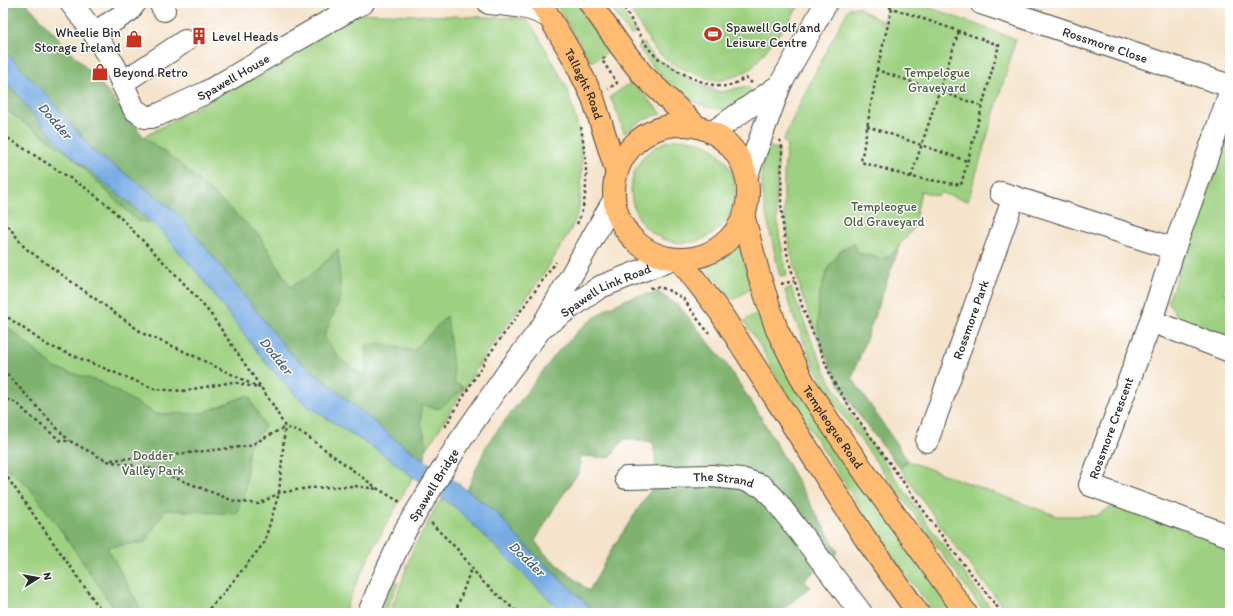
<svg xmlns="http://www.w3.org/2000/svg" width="1233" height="616" viewBox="0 0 1233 616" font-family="Itim,sans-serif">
<rect width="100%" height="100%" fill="#fff"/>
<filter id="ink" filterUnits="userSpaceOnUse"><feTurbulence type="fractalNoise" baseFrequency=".025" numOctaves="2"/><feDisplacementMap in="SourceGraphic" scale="8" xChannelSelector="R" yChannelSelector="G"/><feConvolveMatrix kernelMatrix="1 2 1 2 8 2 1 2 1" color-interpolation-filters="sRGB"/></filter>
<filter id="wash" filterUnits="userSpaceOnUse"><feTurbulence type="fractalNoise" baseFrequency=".012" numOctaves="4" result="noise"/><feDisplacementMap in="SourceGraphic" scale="16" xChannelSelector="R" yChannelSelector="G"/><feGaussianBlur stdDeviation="0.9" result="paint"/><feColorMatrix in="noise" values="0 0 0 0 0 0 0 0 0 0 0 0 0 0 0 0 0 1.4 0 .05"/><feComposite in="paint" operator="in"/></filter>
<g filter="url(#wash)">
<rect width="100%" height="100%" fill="#f5e3cb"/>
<path fill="#9dd080" stroke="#647e56" d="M 555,3 L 576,3 L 609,51 L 591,62 Z
M 608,3 L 617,3 L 636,32 L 631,36 Z
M 626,3 L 801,3 L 786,25 L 752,68 L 740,75 L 718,81 L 699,76 L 671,63 L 655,50 Z
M 890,3 L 917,3 L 1016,39 L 968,201 L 941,193 L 937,196 L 921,191 L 913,229 L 891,255 L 883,259 L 858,253 L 852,243 L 818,326 L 822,343 L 820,344 L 802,295 L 791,253 L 784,213 L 784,172 L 787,145 L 783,141 C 802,96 826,52 849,8 L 858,7 L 882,22 Z
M 353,13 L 517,18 L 525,19 L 533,27 L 566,86 L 574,113 L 581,142 L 582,163 L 581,190 L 578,214 L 570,231 L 546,271 L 485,355 L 422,457 L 144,137 L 239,83 Z
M 644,43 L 655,58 L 698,83 L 715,91 L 723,92 L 746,86 L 755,93 C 748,98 741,104 734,107 C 697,119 656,74 638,47 Z
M 3,77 L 134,207 L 161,231 L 200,276 L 266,363 L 305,404 L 386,456 L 413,477 C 388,521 362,566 344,613 L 3,613 Z
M 632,82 L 662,114 C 645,118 638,122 624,133 L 618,114 L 610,97 Z
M 1230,132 L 1230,277 L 1223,292 L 1230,295 L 1230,341 L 1180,322 L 1168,301 Z
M631 191a52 52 0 1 1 104 0a52 52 0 1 1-104 0Z
M 766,146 L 779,149 L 776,204 L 779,234 L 787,275 L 780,276 L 764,205 L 762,189 L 762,165 Z
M 739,244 L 751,289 L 733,300 L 704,266 C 716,264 733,255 739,244 Z
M 791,288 L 812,342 L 830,381 L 848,411 L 937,537 L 994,613 L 986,613 L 977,602 L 839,410 L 815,368 L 792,313 L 785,290 Z
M 761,310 L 954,613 L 935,613 L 896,562 L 873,528 L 776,376 L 762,349 L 744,321 Z
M 908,461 L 1057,516 L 1096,516 L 1118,503 L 1230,547 L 1230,613 L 1008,613 L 956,547 L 900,468 Z
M 457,483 L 498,514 L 521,541 L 596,613 L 389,613 L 400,587 L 412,551 L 438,504 Z
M 394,581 L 398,583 L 385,613 L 378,613 Z"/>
<path fill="#7eb26e" stroke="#546e4c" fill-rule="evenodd" d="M 3,3 L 26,3 L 102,85 L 144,137 L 178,162 L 260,236 L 290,287 L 310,276 L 338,249 L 341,297 L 324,336 L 339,358 L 365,377 L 367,345 L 378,343 L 413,351 L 447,316 L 455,383 L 464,388 L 439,409 L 421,405 L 421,423 L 426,441 L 425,460 L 397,441 L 290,353 L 207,249 L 178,214 L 147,189 L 94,152 L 79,133 L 3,49 Z
M 3,77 L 39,121 L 153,223 L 137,221 L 69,154 L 3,108 Z
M 853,243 L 858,253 L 883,259 L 891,255 L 900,245 L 852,378 L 908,461 L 900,468 L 864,422 L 841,388 L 820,344 L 822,343 L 818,326 L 819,296 L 828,268 L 840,251 Z
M 658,292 L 680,307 L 725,362 L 761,417 L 838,552 L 804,580 L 810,587 L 779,613 L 596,613 L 521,541 L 498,514 L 467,490 L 487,444 L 559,350 L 581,328 L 606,309 L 629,298 ZM 624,439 L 653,442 L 657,476 L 656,482 L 613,547 L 589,591 L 545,554 L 535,541 L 556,505 L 579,472 L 581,456 L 609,458 Z
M 3,323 L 55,368 L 101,382 L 156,414 L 202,413 L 248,395 L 265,427 L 249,446 L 245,493 L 236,514 L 165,510 L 145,542 L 107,547 L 143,613 L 117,613 L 63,533 L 29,487 L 3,465 Z"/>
<path fill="#75aae3" stroke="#506a87" d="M 3,49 L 45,93 L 94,152 L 147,189 L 178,214 L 207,249 L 290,353 L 397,441 L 467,490 L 498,514 L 521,541 L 596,613 L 563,613 L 456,508 L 413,477 L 386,456 L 305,404 L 266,363 L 200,276 L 161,231 L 134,207 L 69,154 L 39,121 L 3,77 Z"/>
</g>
<g filter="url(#ink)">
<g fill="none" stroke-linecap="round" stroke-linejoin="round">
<g stroke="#494743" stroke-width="24">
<g id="minor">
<path id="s1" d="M 71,3 L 94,33 L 115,67 L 134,109 L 145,117 L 151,117 L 160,114 L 207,92 L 354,7 L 363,3"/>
<path d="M 160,3 L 164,10"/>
<path d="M 489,3 C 510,5 530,6 549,17"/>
<path id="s2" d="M 981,3 L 1230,86"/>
<path d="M 94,33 L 129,11 L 135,3"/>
<path d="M 122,83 L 185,41"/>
<path d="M 1230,93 L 1174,249 L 1151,321 L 1090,485 L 1230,536"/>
<path d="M 713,132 L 780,85"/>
<path d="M 747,175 L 780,85 L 826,3"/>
<path d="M 1001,193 L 1174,249"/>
<path d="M 1151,321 L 1230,351"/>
<path id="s3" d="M 547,324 L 600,287 L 671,259"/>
<path d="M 460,441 L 508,372 L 542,327 L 614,200"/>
<path id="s4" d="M 927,441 L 1014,197"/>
<path id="s5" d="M 626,478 L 712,476 L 741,479 L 762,486 L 773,497 L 861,613"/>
<path d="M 369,613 L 381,583 L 406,529"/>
</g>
</g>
<g stroke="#494743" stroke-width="24">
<g id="major">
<path id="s6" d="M 541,3 L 573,57 L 593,98 L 616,170"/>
<path d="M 590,3 L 621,47 L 643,75 L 695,125"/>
<circle cx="681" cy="192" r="67"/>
<path id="s7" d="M 744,218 L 759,275 L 777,330 L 804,383 L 831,424 L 872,483 L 966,613"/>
<path d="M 680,260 L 720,312 L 865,538 L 918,613"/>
</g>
</g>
<path stroke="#494743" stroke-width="2.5" stroke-dasharray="3 3" stroke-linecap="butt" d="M 621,3 C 631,18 639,36 650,50 C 661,65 708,89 726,86 C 732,86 740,80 746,78 L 752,83
M 889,7 L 999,45 C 986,91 974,138 961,185 L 911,177 L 861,162 L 877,70 L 982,106
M 605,57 L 602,60 L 617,83 L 608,89
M 877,70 L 892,8
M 867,126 L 967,161
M 3,135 L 87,189 L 110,207 L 179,278 L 210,313 L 273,405 L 285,427 L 304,434 L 378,489 L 402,503
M 781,140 L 780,141 L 782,147 L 781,203 L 784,235 L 788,258 L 803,309 L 832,379 L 850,408 L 947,543 L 1002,613
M 911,177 L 959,31
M 3,222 L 9,227 L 25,248 L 144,334 L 177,348 L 262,389
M 577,224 C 591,194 586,159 581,127
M 781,284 L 794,281
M 650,288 L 658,287 L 666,289 L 683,298 L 699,321 L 709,333
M 3,314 L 47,345 L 155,389 L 182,391 L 233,382 L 258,388
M 3,370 L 69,441
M 3,395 L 8,400 L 17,403 L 30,416 L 61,441 L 70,441 L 107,461 L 153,469 L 234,501 L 259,504 L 279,493 L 309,488 L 354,486 L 378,489
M 445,427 L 488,356 L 556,262
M 111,460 L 188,453 L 249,446 L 285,427
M 3,474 L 7,477 L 103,613
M 431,523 L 459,551 L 481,580 L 518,613
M 205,613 L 222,595 L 264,543 L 279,493 L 285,427
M 455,613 L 471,569"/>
<use href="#minor" stroke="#fff" stroke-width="22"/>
<use href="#major" stroke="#febb71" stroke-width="22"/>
<g stroke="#494743" stroke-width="24" stroke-linecap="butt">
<g id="minor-bridge">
<path id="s8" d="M 406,529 L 460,441"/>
</g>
</g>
<use href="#minor-bridge" stroke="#fff" stroke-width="22"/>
</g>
</g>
<defs>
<g id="stadium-bare" transform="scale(1.38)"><path d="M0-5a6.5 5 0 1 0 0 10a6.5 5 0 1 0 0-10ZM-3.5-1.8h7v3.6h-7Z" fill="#c8321e" stroke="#fff" stroke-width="2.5" paint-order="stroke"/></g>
<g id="building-bare" transform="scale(1.38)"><path d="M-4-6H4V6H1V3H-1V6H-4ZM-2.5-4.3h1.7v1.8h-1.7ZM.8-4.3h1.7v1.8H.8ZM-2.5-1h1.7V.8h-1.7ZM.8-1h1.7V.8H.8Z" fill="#c8321e" stroke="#fff" stroke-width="2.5" paint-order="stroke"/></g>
<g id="shop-bare" transform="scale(1.38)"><path d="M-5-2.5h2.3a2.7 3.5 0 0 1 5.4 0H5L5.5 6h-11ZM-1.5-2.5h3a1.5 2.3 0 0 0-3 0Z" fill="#c8321e" stroke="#fff" stroke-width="2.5" paint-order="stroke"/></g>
</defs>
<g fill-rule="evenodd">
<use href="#stadium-bare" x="713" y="34"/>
<use href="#building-bare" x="199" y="36"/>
<use href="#shop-bare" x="134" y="39"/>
<use href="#shop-bare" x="100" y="72"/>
</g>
<g text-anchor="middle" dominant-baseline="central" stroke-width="3" stroke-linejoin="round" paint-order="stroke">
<g font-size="13" fill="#2b2b2b" stroke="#fff" text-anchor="start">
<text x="726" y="27">Spawell Golf and<tspan x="726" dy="15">Leisure Centre</tspan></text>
<text x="121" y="32" text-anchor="end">Wheelie Bin<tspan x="121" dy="15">Storage Ireland</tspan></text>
<text x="212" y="36">Level Heads</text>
<text x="113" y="72">Beyond Retro</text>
</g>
<g font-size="13" fill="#2b2b2b" stroke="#fff">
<text stroke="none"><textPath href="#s2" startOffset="131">Rossmore Close</textPath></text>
<text stroke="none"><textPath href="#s1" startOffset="235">Spawell House</textPath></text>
<text stroke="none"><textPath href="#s6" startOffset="92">Tallaght Road</textPath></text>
<text stroke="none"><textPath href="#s3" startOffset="68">Spawell Link Road</textPath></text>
<text stroke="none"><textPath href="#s4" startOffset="129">Rossmore Park</textPath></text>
<text stroke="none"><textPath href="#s7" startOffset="229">Templeogue Road</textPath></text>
<text transform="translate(1111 428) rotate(-70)">Rossmore Crescent</text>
<text stroke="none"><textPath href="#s5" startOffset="98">The Strand</textPath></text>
<text stroke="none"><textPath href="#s8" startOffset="52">Spawell Bridge</textPath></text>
</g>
<g font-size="13" fill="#4d5d44" stroke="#fff">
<text x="937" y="72">Tempelogue<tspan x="937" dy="15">Graveyard</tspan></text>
<text x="884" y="206">Templeogue<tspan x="884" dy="15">Old Graveyard</tspan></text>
<text x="153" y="455">Dodder<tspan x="153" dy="15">Valley Park</tspan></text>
</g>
<g font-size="14" font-style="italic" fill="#495e75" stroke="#fff">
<text transform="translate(55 121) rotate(49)">Dodder</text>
<text transform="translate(276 356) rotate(51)">Dodder</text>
<text transform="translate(527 559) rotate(44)">Dodder</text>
</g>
</g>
<rect width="1233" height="616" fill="none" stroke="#fff" stroke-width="16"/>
<g transform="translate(38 578) rotate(79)" stroke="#ffffff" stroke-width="3" paint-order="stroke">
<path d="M0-3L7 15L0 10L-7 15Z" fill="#2b2b2b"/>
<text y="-6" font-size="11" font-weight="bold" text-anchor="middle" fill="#2b2b2b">N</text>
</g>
</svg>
